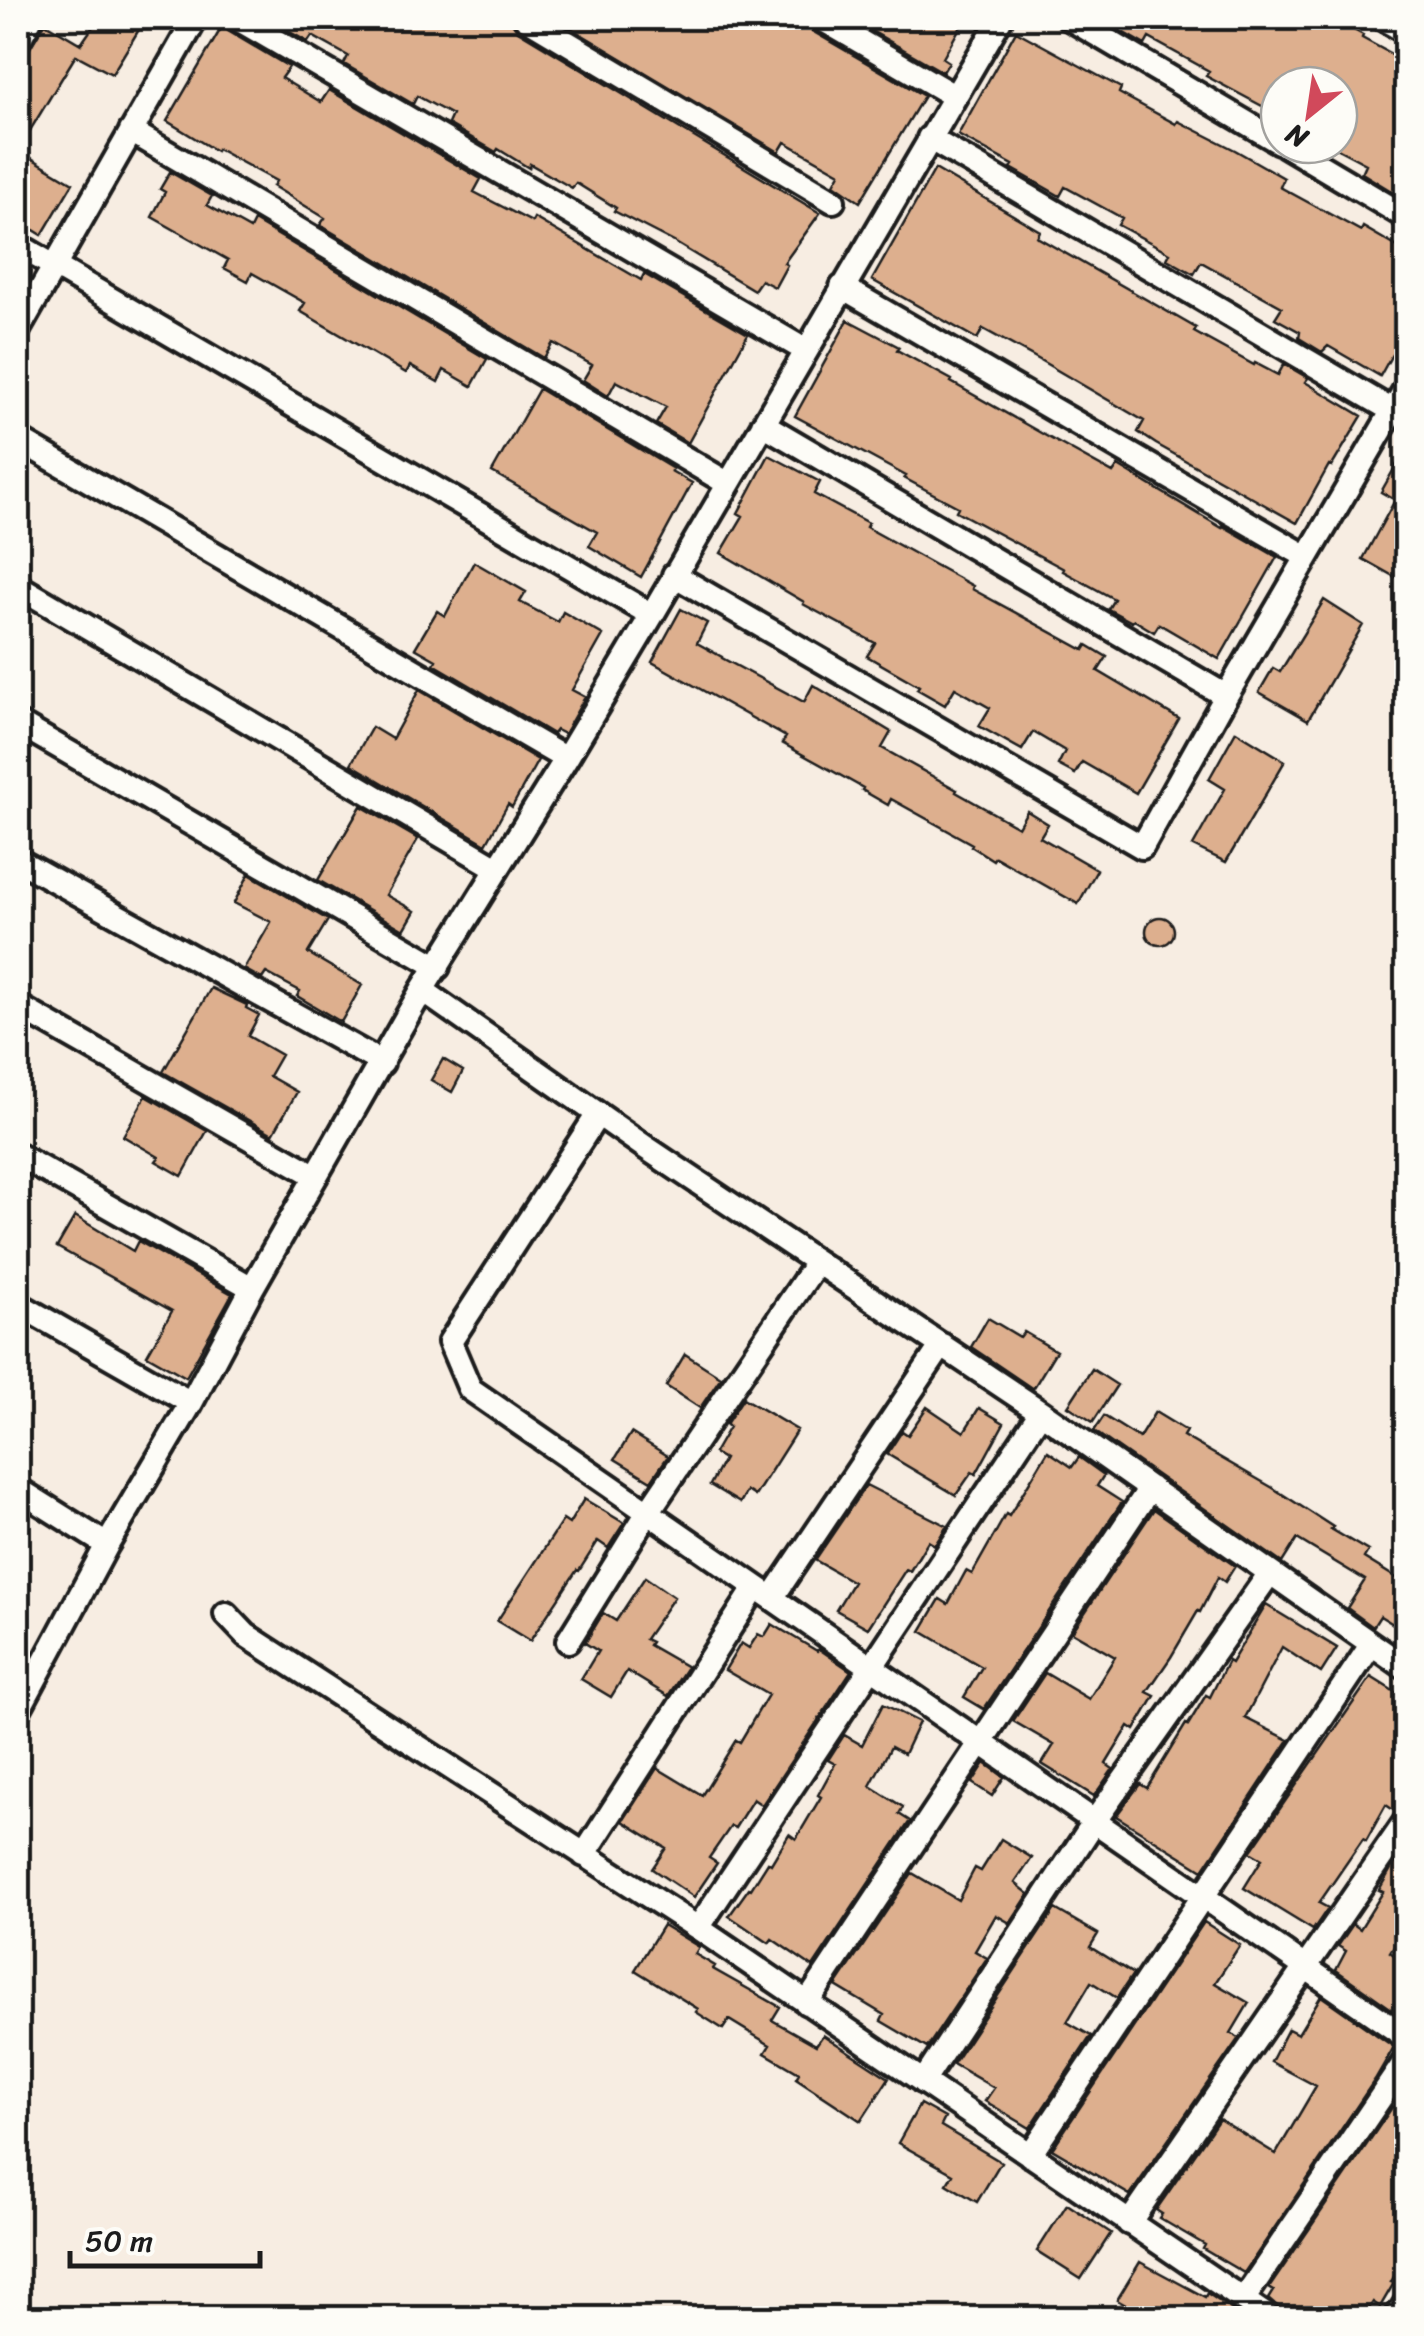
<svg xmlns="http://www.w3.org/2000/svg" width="1424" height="2336" viewBox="0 0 1424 2336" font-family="Sriracha,sans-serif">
<rect width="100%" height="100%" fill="#f7ede2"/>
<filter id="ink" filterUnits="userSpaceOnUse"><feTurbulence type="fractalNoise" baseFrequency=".01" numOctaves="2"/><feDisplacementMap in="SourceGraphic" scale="20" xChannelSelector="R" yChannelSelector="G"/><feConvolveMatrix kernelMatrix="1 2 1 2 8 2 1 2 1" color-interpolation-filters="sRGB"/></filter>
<g filter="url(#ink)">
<path fill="#ddaf8e" stroke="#1c1c1c" stroke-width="2.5" d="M 99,18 L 146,18 L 112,74 L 76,55 L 18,150 L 73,183 L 42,235 L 18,220 L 18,67 L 45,23 L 81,44 Z
M 265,18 L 511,18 L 513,24 L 518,31 L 820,213 L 784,263 L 787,265 L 775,287 L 761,280 L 754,290 L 674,242 L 614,211 L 616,208 L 576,183 L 572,188 L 530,164 L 529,168 L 498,149 L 496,152 L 448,124 L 452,115 L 417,96 L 413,104 L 344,64 L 348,56 L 312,36 L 308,42 Z
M 554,18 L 805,18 L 807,25 L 812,31 L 924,96 L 860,202 L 834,184 L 840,173 L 785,142 L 779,152 Z
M 849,18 L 952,18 L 962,24 L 943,58 L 949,62 L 943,72 Z
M 1098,18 L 1218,18 L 1233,26 L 1238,18 L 1331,18 L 1363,35 L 1362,38 L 1406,62 L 1406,200 L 1362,173 L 1366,164 L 1330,145 L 1339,145 L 1339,85 L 1279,85 L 1279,115 L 1206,76 L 1209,71 L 1149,38 L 1145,45 Z
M 223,25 L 228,31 L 289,67 L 281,78 L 321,102 L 329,90 L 481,179 L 474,192 L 532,222 L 534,218 L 641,280 L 644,274 L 748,334 L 688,443 L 656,424 L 666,407 L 616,381 L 608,396 L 583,380 L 592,365 L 553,343 L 544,358 L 320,225 L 325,218 L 273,186 L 276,181 L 217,149 L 216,151 L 167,121 Z
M 1016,31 L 1121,88 L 1119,93 L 1176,124 L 1178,121 L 1235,150 L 1284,178 L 1280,187 L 1361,231 L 1363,227 L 1406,252 L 1406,329 L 1380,376 L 1328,346 L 1322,352 L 1299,338 L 1300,332 L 1275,318 L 1282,307 L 1201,262 L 1194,274 L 1167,259 L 1170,253 L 1118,225 L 1122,218 L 1065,187 L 1060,196 L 1011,168 L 1013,165 L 958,135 Z
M 935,169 L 1040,231 L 1037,237 L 1196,328 L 1194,332 L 1254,365 L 1255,363 L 1278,375 L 1284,364 L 1308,378 L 1305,382 L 1362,416 L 1332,466 L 1329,465 L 1297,523 L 1156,444 L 1138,432 L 1144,421 L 1038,359 L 983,329 L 977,339 L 872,280 Z
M 170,172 L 212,196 L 207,205 L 250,229 L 254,221 L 487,359 L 472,386 L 444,370 L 438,382 L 410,366 L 406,373 L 300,311 L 305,303 L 252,273 L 248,281 L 224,268 L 228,260 L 152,217 L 165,192 L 160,189 Z
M 848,320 L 899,347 L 897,350 L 952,380 L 951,382 L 1055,441 L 1113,473 L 1118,466 L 1222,528 L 1223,526 L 1277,557 L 1219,659 L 1159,624 L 1154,632 L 1134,620 L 1132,622 L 1108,609 L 1114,599 L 1063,571 L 1064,569 L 956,511 L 958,507 L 904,478 L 906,476 L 795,416 Z
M 539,389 L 673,469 L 671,471 L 692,483 L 641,577 L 589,546 L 597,532 L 492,472 Z
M 1406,448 L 1406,558 L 1395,577 L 1363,559 L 1395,500 L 1381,492 Z
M 769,455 L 820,482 L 814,494 L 868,523 L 866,527 L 973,586 L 972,589 L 1084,650 L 1087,645 L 1107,657 L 1098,671 L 1179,719 L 1136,793 L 1082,762 L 1075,774 L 1058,765 L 1065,751 L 1033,732 L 1022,750 L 979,726 L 990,708 L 955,688 L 945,705 L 917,689 L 919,686 L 867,656 L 875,643 L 803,604 L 804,602 L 721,553 L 743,516 L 738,513 Z
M 474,562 L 526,592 L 520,602 L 558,622 L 563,612 L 603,635 L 572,690 L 585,697 L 564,734 L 556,730 L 553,734 L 434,664 L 436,660 L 415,648 L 437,611 L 445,616 Z
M 1324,600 L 1363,625 L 1308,720 L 1259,692 L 1273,668 L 1280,672 Z
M 681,609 L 707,623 L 697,643 L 722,657 L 722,658 L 804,702 L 813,685 L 891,732 L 882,748 L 957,790 L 956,792 L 1018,827 L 1027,811 L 1048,824 L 1040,837 L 1097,870 L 1078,904 L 995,857 L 993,860 L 971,846 L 972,844 L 891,799 L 888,805 L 862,790 L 863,788 L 782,743 L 786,737 L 652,662 Z
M 419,690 L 538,760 L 512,807 L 508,804 L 486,844 L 351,764 L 372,727 L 392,739 Z
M 1236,731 L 1285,761 L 1226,862 L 1193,846 L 1225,789 L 1209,779 Z
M 361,806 L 418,839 L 386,895 L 415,911 L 404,930 L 318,880 Z
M 249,874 L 328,920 L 308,953 L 362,985 L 341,1022 L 297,996 L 300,991 L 266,973 L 262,979 L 244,969 L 271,922 L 234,903 Z
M1146 931a14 14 0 1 1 28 0a14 14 0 1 1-28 0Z
M 211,988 L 247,1005 L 246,1008 L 259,1015 L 248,1036 L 281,1055 L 269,1076 L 297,1092 L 273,1134 L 163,1072 Z
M 443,1059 L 463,1071 L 452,1092 L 431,1080 Z
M 146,1096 L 207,1131 L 182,1176 L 156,1161 L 159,1157 L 123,1136 Z
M 75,1216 L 133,1251 L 138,1241 L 232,1294 L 186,1377 L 147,1355 L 172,1311 L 57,1247 Z
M 988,1318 L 1020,1337 L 1024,1332 L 1056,1351 L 1033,1389 L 971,1347 Z
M 685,1354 L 721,1377 L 700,1408 L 666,1386 Z
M 1092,1369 L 1117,1385 L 1093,1422 L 1068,1406 Z
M 743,1398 L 797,1430 L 755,1496 L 747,1491 L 740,1503 L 710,1485 L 724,1459 L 714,1453 L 729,1427 L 726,1424 Z
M 927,1407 L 964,1432 L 979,1408 L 1004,1423 L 976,1474 L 972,1472 L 956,1495 L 887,1454 L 902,1431 L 908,1435 Z
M 1155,1412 L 1186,1431 L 1183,1436 L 1273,1488 L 1333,1527 L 1331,1529 L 1368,1551 L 1364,1558 L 1406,1584 L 1406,1632 L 1380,1616 L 1373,1627 L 1347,1608 L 1365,1580 L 1297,1539 L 1282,1563 L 1094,1431 L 1104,1416 L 1139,1438 Z
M 631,1433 L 668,1456 L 651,1481 L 615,1459 Z
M 1048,1451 L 1072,1467 L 1079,1457 L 1104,1475 L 1097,1486 L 1122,1502 L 984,1709 L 964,1697 L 982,1667 L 921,1631 L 940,1599 L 948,1604 L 966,1571 L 972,1574 L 1006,1514 L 1009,1516 Z
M 866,1485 L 947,1526 L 935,1545 L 928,1541 L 910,1571 L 906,1569 L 868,1628 L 836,1610 L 853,1582 L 815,1560 Z
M 584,1499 L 624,1523 L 608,1548 L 598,1541 L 579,1571 L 577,1570 L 530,1641 L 497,1621 L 563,1520 L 569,1524 Z
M 1154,1509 L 1235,1566 L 1225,1582 L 1218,1577 L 1200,1612 L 1198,1611 L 1171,1657 L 1147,1692 L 1155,1696 L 1135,1730 L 1129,1726 L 1106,1764 L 1113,1769 L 1094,1796 L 1042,1764 L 1054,1745 L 1013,1721 L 1045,1673 L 1089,1699 L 1115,1657 L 1072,1632 Z
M 645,1577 L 674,1597 L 645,1639 L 651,1642 L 649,1645 L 687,1667 L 668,1696 L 627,1671 L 611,1697 L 581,1679 L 598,1651 L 585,1643 L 603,1613 L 616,1621 Z
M 1266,1605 L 1337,1648 L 1321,1673 L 1282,1647 L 1245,1718 L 1289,1740 L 1203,1870 L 1116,1816 L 1140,1784 L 1147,1788 L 1186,1724 L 1188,1725 L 1206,1695 L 1210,1697 L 1228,1661 L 1231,1663 Z
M 772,1624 L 817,1651 L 819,1649 L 851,1671 L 762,1805 L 753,1799 L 735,1828 L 731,1826 L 709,1858 L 717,1863 L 694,1897 L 652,1869 L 666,1848 L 623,1821 L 657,1768 L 702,1795 L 736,1740 L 740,1742 L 768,1695 L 725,1670 L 741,1643 L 749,1648 L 758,1634 L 764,1637 Z
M 1371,1677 L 1406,1699 L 1406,1798 L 1395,1811 L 1386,1805 L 1366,1841 L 1363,1839 L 1319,1903 L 1328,1908 L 1313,1930 L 1244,1888 L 1262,1859 L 1250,1852 Z
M 883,1704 L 919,1722 L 904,1754 L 891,1747 L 870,1786 L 903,1807 L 899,1814 L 910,1821 L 813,1967 L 772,1939 L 769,1943 L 729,1916 L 749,1888 L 751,1889 L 768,1862 L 771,1864 L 789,1834 L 796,1839 L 821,1797 L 818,1795 L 835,1764 L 828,1760 L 844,1735 L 862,1745 Z
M 985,1763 L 1004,1777 L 992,1796 L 972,1783 Z
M 1001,1839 L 1032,1858 L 1015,1883 L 1029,1894 L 1010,1923 L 996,1915 L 975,1951 L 987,1958 L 927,2048 L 881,2021 L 884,2015 L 836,1986 L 912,1873 L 958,1900 L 975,1868 L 981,1871 Z
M 1406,1847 L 1406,1927 L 1390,1952 L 1406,1964 L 1406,2019 L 1336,1970 L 1346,1951 L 1338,1946 L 1353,1924 L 1360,1929 L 1383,1892 L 1379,1890 L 1391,1869 Z
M 1055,1909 L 1098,1934 L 1090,1947 L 1133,1974 L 1117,1998 L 1091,1982 L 1067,2022 L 1091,2036 L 1030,2128 L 985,2101 L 994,2088 L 953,2064 Z
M 1204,1922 L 1240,1945 L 1215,1983 L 1249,2003 L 1231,2033 L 1239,2038 L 1130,2195 L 1052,2149 Z
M 663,1925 L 699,1947 L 695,1954 L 715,1966 L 713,1969 L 780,2007 L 772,2020 L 816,2045 L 823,2035 L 889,2078 L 861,2121 L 796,2078 L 799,2073 L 765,2053 L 770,2045 L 729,2020 L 723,2029 L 696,2012 L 698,2009 L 635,1970 Z
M 1321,1996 L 1394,2047 L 1376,2078 L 1244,2273 L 1203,2249 L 1205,2245 L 1159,2218 L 1162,2214 L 1156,2210 L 1219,2119 L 1276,2154 L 1316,2086 L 1271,2062 L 1288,2029 L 1298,2034 Z
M 920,2104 L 945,2118 L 941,2126 L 1001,2162 L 977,2202 L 947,2184 L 953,2174 L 898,2143 Z
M 1393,2106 L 1406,2114 L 1406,2255 L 1391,2282 L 1394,2283 L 1380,2307 L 1373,2302 L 1363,2318 L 1329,2318 L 1313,2309 L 1308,2318 L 1285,2318 L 1283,2311 L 1269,2299 L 1274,2291 L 1269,2288 Z
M 1067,2204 L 1111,2233 L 1081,2279 L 1037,2251 Z
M 1140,2262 L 1205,2297 L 1207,2293 L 1244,2318 L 1149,2318 L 1117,2300 Z"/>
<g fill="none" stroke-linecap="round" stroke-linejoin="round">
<g stroke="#1c1c1c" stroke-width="30">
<path id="street" d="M 236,18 L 805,350
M 526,18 L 833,201
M 820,18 L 954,96
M 1069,18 L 1279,142
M 1382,18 L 1406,32
M 18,41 L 31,18
M 131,131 L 727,483
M 929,138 L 1393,411
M 1285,145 L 1406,217
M 18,245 L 652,615
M 842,287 L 1307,557
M 18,330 L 196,18
M 763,424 L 1226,696
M 18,439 L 566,759
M 674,575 L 1142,847 L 1226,696 L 1406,388
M 18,586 L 497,868
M 18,723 L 438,967
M 18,860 L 382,1063
M 422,990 L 645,1147 L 1041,1412 L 1406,1668
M 18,1006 L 316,1176
M 598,1114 L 450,1342 L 470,1389 L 1406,2037
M 18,1155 L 252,1288
M 18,1304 L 191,1403
M 18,1489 L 107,1545
M 772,1598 L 942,1345
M 226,1614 L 246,1635 L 698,1928 L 1270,2318
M 568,1641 L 648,1512 L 817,1262
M 18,1711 L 107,1545 L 191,1403 L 252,1288 L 422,990 L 566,759 L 652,615 L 1001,18
M 584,1855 L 756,1587
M 698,1928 L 1041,1412
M 807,2003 L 1150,1488
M 923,2082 L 1094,1822 L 1270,1573
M 1030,2155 L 1371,1645
M 1129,2223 L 1406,1821
M 1243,2300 L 1406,2060
M 1396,2318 L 1406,2303"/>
</g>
<use href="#street" stroke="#fdfcf7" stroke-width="22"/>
</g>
</g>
<rect width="1424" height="2336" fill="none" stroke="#fdfcf7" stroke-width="60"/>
<rect x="30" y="30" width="1364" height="2276" fill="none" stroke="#1c1c1c" stroke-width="4" filter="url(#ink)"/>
<g transform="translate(1309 115) rotate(210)"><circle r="48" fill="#fdfcf7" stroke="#a3a29f" stroke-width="2.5"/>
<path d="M0-8L18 38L0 25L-18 38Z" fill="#d1495b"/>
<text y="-15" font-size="28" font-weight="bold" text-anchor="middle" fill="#1c1c1c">N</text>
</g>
<path d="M70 2251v15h190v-15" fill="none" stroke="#1c1c1c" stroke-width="5"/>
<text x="85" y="2251" font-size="30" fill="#1c1c1c" stroke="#fdfcf7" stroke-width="8" paint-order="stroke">50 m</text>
</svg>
